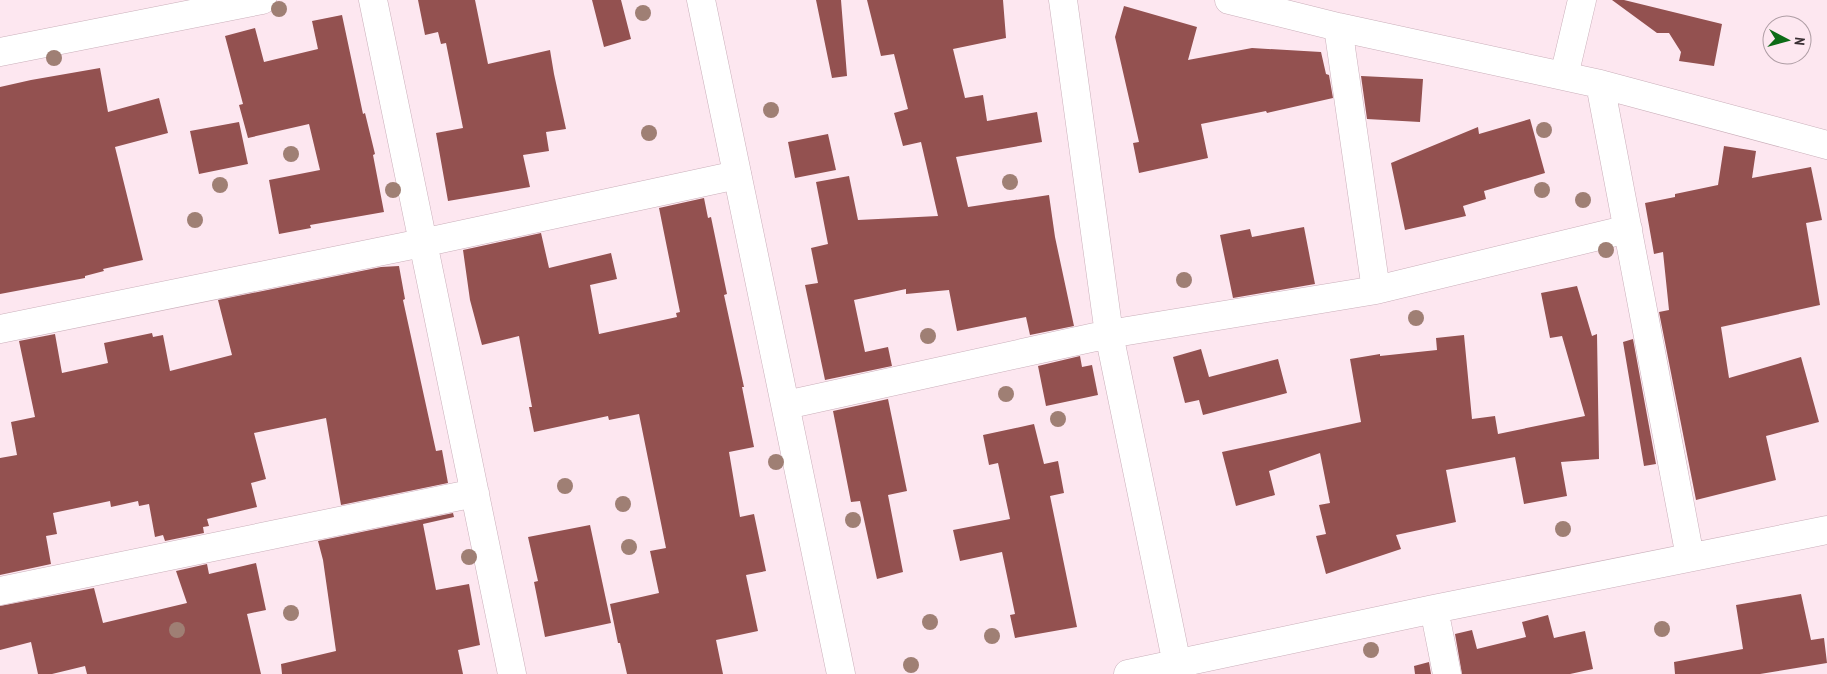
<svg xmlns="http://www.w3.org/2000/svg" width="1827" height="674" viewBox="0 0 1827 674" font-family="'PT Sans Narrow',sans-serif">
<rect width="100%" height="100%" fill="#fde7f0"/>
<path fill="#935150" d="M 418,0 L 475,0 L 488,64 L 550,50 L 554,74 L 566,129 L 546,132 L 549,151 L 523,155 L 530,187 L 448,201 L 436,133 L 463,128 L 446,43 L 441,44 L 438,32 L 425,35 Z
M 592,0 L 621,0 L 631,39 L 604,47 Z
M 816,0 L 841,0 L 847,76 L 832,78 Z
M 867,0 L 1003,0 L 1006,38 L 953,49 L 965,98 L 983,95 L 987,121 L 1037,112 L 1042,142 L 956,157 L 968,207 L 1049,195 L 1055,237 L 1074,326 L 1030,335 L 1026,317 L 957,331 L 949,290 L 906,294 L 906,289 L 854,300 L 865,352 L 888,347 L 892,366 L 825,380 L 805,285 L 818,283 L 811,248 L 828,244 L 816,182 L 849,176 L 858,220 L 938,216 L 921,142 L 903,146 L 894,113 L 908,109 L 894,54 L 881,56 Z
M 1612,0 L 1624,0 L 1722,24 L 1714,66 L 1679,61 L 1681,52 L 1669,33 L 1657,33 Z
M 1124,6 L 1197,27 L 1188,60 L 1252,48 L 1321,52 L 1326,74 L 1329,75 L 1333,98 L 1267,113 L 1266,111 L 1201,124 L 1208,158 L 1139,173 L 1133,143 L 1139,142 L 1115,37 Z
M 342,15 L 363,114 L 365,113 L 375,154 L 373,155 L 384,212 L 310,225 L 311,228 L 279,234 L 269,180 L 320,170 L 309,124 L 248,138 L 239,105 L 243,104 L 225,36 L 255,28 L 264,62 L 318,49 L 312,21 Z
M 100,68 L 108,112 L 159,98 L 168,133 L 115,147 L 143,260 L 103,269 L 104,271 L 85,276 L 85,278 L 0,294 L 0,87 L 31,80 Z
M 1361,76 L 1423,79 L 1420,122 L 1367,119 Z
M 1530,119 L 1545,173 L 1484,191 L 1486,199 L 1463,206 L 1466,216 L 1405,230 L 1391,163 L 1478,127 L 1479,134 Z
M 239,122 L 248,164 L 199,174 L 190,131 Z
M 828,134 L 836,170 L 795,178 L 788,142 Z
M 1724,146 L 1756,151 L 1752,178 L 1811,167 L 1822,220 L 1806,223 L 1820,305 L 1721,327 L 1729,378 L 1801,357 L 1819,422 L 1766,436 L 1776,480 L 1696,500 L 1659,312 L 1669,310 L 1663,252 L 1654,254 L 1645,203 L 1675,197 L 1675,194 L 1718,185 Z
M 704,198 L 708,218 L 711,217 L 727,294 L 724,295 L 744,387 L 742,387 L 754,447 L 729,452 L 740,517 L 754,514 L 766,571 L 746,575 L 758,631 L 716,640 L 723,674 L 627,674 L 620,643 L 618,643 L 610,604 L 659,593 L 650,551 L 666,548 L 639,414 L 609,420 L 608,416 L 534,432 L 529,407 L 532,407 L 519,336 L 482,345 L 470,300 L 463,250 L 541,233 L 549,268 L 611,253 L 617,279 L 590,285 L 599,334 L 677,317 L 676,313 L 680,312 L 659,208 Z
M 1304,227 L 1315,284 L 1233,298 L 1220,235 L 1250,229 L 1252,237 Z
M 399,266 L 405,299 L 403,300 L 436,451 L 442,450 L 448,483 L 341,505 L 326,418 L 254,433 L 266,479 L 251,483 L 257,507 L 207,519 L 209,526 L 203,527 L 204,533 L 165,541 L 163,535 L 155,537 L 149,504 L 139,506 L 138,501 L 111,507 L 110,501 L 53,513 L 57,534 L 46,536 L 51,564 L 0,575 L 0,458 L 17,455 L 11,422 L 35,417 L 19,341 L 55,334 L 62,373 L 108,363 L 104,343 L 152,333 L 153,337 L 163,335 L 170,371 L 232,355 L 218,300 L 381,267 Z
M 1577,286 L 1592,336 L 1597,334 L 1599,459 L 1561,462 L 1567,496 L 1524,504 L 1515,457 L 1446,470 L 1456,522 L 1396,535 L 1401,549 L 1326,574 L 1316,536 L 1326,534 L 1319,505 L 1330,503 L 1320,453 L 1269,471 L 1275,495 L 1236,506 L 1222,452 L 1361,422 L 1350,359 L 1380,354 L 1380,356 L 1437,350 L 1436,338 L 1464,335 L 1472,419 L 1495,416 L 1498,434 L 1585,416 L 1562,336 L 1550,338 L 1541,293 Z
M 1633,339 L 1656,464 L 1644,466 L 1623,342 Z
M 1201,349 L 1209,377 L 1278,359 L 1287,393 L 1203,415 L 1199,400 L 1185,403 L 1173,357 Z
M 1080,356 L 1082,367 L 1092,365 L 1098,395 L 1046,406 L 1038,366 Z
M 888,399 L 907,491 L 888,495 L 903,572 L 877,579 L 860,501 L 851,502 L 833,411 Z
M 1034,424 L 1044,464 L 1058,461 L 1064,493 L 1050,496 L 1077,627 L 1015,638 L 1010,615 L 1015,614 L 1002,552 L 960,561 L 953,530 L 1010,519 L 998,463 L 989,465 L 983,435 Z
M 453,513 L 454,517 L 423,524 L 436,590 L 469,584 L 480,645 L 458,650 L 463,674 L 282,674 L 281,664 L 336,651 L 323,560 L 318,541 Z
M 590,525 L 611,623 L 545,637 L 534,582 L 538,581 L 528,537 Z
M 256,563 L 266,610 L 247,614 L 261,674 L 87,674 L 85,666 L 52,674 L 38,674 L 31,642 L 0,650 L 0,606 L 94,588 L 103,623 L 187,603 L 176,571 L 207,564 L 209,574 Z
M 1801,594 L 1811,640 L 1824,638 L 1827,663 L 1760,674 L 1675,674 L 1674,662 L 1743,649 L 1736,605 Z
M 1548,615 L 1554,638 L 1585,631 L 1593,669 L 1570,674 L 1462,674 L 1455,634 L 1472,630 L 1477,649 L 1526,637 L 1522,622 Z
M 1429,662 L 1431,674 L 1415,674 L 1414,666 Z"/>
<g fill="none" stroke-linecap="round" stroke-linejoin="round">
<g stroke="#caafba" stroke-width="29">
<path id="street" d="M 373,0 L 512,674
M 1063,0 L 1109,334 L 1179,674
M 1229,0 L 1338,27 L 1600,84 L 1827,145
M 1338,27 L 1376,290
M 0,52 L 262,0
M 1564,76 L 1582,0
M 1600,84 L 1690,557
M 0,329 L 422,243 L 737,175
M 786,405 L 1109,334 L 1376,290 L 1628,229
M 0,591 L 475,493
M 1434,609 L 1447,674
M 1128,674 L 1434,609 L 1827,530"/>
</g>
<g stroke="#caafba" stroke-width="29">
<path id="secondary" d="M 701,0 L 841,674"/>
</g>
<use href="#street" stroke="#fff" stroke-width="28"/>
<use href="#secondary" stroke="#fff" stroke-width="28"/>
</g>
<g fill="#9f7f74">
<circle cx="279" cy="9" r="8"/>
<circle cx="643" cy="13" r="8"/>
<circle cx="54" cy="58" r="8"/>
<circle cx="771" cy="110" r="8"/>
<circle cx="1544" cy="130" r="8"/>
<circle cx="649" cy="133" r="8"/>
<circle cx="291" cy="154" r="8"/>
<circle cx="1010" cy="182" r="8"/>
<circle cx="220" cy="185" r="8"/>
<circle cx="393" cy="190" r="8"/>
<circle cx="1542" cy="190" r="8"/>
<circle cx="1583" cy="200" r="8"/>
<circle cx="195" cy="220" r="8"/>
<circle cx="1606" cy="250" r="8"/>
<circle cx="1184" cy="280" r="8"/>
<circle cx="1416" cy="318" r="8"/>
<circle cx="928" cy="336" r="8"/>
<circle cx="1006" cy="394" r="8"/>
<circle cx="1058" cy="419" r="8"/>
<circle cx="776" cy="462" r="8"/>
<circle cx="565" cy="486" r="8"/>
<circle cx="623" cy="504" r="8"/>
<circle cx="853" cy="520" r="8"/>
<circle cx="1563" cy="529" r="8"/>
<circle cx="629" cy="547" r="8"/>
<circle cx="469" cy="557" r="8"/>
<circle cx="291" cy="613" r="8"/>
<circle cx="930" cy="622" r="8"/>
<circle cx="1662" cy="629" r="8"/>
<circle cx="177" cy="630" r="8"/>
<circle cx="992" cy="636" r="8"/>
<circle cx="1371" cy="650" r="8"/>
<circle cx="911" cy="665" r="8"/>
</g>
<g transform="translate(1787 40) rotate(96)"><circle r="24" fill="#fde7f0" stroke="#ae9da4"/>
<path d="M0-4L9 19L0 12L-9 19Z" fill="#0c6b16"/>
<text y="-8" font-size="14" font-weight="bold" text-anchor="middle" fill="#382e32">N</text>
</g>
</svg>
